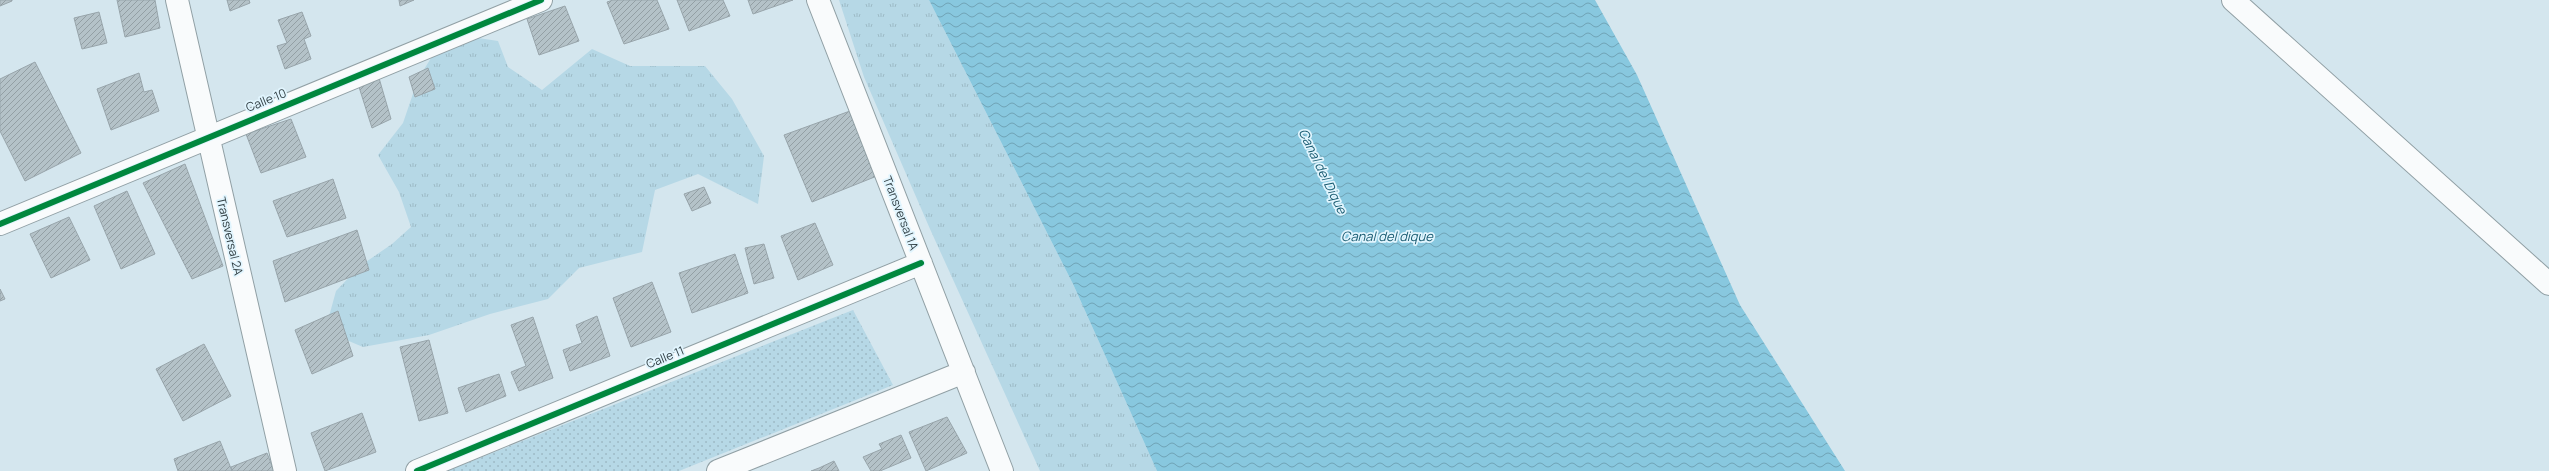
<svg xmlns="http://www.w3.org/2000/svg" width="2549" height="471" viewBox="0 0 2549 471" font-family="Manrope,sans-serif">
<defs>
<pattern id="grass-tufts" width="24" height="20" patternUnits="userSpaceOnUse"><rect width="24" height="20" fill="#b6d8e6"/><path d="M3 7l-1-3M5 7V3M7 7l1-3M15 17l-1-3M17 17v-4M19 17l1-3" fill="none" stroke="#9dbac6"/></pattern>
<pattern id="garden-dots" width="8" height="8" patternUnits="userSpaceOnUse"><rect width="8" height="8" fill="#b6d8e6"/><path d="M2 2h.1M6 6h.1" fill="none" stroke="#9dbac6" stroke-width="1.8" stroke-linecap="round"/></pattern>
<pattern id="water-waves" width="16" height="10" patternUnits="userSpaceOnUse"><rect width="16" height="10" fill="#88c8df"/><path d="M0 5q4-4 8 0t8 0" fill="none" stroke="#70a4b6"/></pattern>
<pattern id="building-hatch" width="6" height="6" patternUnits="userSpaceOnUse"><rect width="6" height="6" fill="#b4c2c8"/><path d="M-1 1l2-2M0 6l6-6M5 7l2-2" fill="none" stroke="#939fa4"/></pattern>
</defs>
<rect width="100%" height="100%" fill="#d4e6ee"/>
<path fill="url(#grass-tufts)" d="M 839,0 L 929,0 L 1073,284 L 1157,471 L 1040,471 L 930,229 L 864,77 Z
M 472,37 L 498,41 L 508,67 L 542,90 L 592,49 L 630,66 L 705,66 L 732,99 L 764,156 L 758,204 L 698,174 L 655,190 L 642,252 L 579,268 L 548,299 L 490,314 L 429,335 L 363,347 L 325,331 L 336,291 L 360,266 L 392,244 L 411,227 L 399,192 L 378,155 L 403,123 L 418,79 L 441,42 Z"/>
<path fill="url(#garden-dots)" d="M 853,310 L 893,385 L 679,471 L 447,471 Z"/>
<path fill="url(#water-waves)" d="M 929,0 L 1595,0 L 1637,75 L 1740,305 L 1845,471 L 1157,471 L 1073,284 Z"/>
<path fill="url(#building-hatch)" stroke="#98a5ab" d="M 0,0 L 12,0 L 12,1 L 0,6 Z
M 117,0 L 155,0 L 160,28 L 125,37 Z
M 227,0 L 249,0 L 250,3 L 230,11 Z
M 399,0 L 414,0 L 400,6 Z
M 613,0 L 657,0 L 669,29 L 624,44 L 607,2 Z
M 677,0 L 723,0 L 730,16 L 689,31 Z
M 748,0 L 793,0 L 753,14 Z
M 565,6 L 579,41 L 539,55 L 527,19 Z
M 99,12 L 107,43 L 82,49 L 74,18 Z
M 302,12 L 311,36 L 304,39 L 311,59 L 285,69 L 277,46 L 287,43 L 278,20 Z
M 35,62 L 81,153 L 25,181 L 0,131 L 0,79 Z
M 428,68 L 435,89 L 415,97 L 409,77 Z
M 139,73 L 144,92 L 152,90 L 159,111 L 111,130 L 97,89 Z
M 379,78 L 391,119 L 372,128 L 359,87 Z
M 850,111 L 877,176 L 812,202 L 784,135 Z
M 291,119 L 306,157 L 261,173 L 246,134 Z
M 185,164 L 223,266 L 192,279 L 143,183 Z
M 333,179 L 346,218 L 287,237 L 273,201 Z
M 704,187 L 711,203 L 692,211 L 684,194 Z
M 127,191 L 155,254 L 121,269 L 94,206 Z
M 69,217 L 90,260 L 51,278 L 30,234 Z
M 815,223 L 833,265 L 798,280 L 781,236 Z
M 357,230 L 369,270 L 285,302 L 273,261 Z
M 764,244 L 774,278 L 754,284 L 745,248 Z
M 735,254 L 748,293 L 692,313 L 679,273 Z
M 652,282 L 671,332 L 631,347 L 613,298 Z
M 0,289 L 5,299 L 0,301 Z
M 338,311 L 353,356 L 312,374 L 295,330 Z
M 597,316 L 610,356 L 570,371 L 563,350 L 582,343 L 576,325 Z
M 533,317 L 553,378 L 519,391 L 511,372 L 526,366 L 511,325 Z
M 429,340 L 448,413 L 419,421 L 400,347 Z
M 204,344 L 231,396 L 183,421 L 156,369 Z
M 499,374 L 506,396 L 466,412 L 458,388 Z
M 362,413 L 376,452 L 325,471 L 311,433 Z
M 947,417 L 967,453 L 926,471 L 909,432 Z
M 901,435 L 911,458 L 880,471 L 871,471 L 863,457 L 882,449 L 879,444 Z
M 220,441 L 232,471 L 178,471 L 174,459 Z
M 267,453 L 274,471 L 232,471 L 231,467 Z
M 834,461 L 839,471 L 811,471 L 819,468 Z"/>
<g fill="none" stroke-linecap="round" stroke-linejoin="round">
<g stroke="#91a0a5" stroke-width="24">
<path id="minor" d="M 177,0 L 285,471
M 818,0 L 1002,471
M 2233,0 L 2549,284
M 0,224 L 541,0
M 417,471 L 921,263
M 718,471 L 964,372"/>
</g>
<use href="#minor" stroke="#f9fbfc" stroke-width="22"/>
<g stroke="#e1f5fe" stroke-width="8">
<path id="cycleway" d="M 0,224 L 541,0
M 417,471 L 921,263"/>
</g>
<use href="#cycleway" stroke="#00873e" stroke-width="6"/>
</g>
<g text-anchor="middle" dominant-baseline="central" stroke-width="3.5" stroke-linejoin="round" paint-order="stroke">
<g font-size="12" fill="#313f44" stroke="#e1f5fe">
<text transform="translate(266 100) rotate(-22)">Calle 10</text>
<text transform="translate(901 213) rotate(69)">Transversal 1A</text>
<text transform="translate(230 236) rotate(77)">Transversal 2A</text>
<text transform="translate(665 357) rotate(-22)">Calle 11</text>
</g>
<g font-size="13" font-style="italic" fill="#1a5c72" stroke="#e1f5fe">
<text transform="translate(1323 171) rotate(64)">Canal del Dique</text>
<text x="1387" y="236">Canal del dique</text>
</g>
</g>
</svg>
